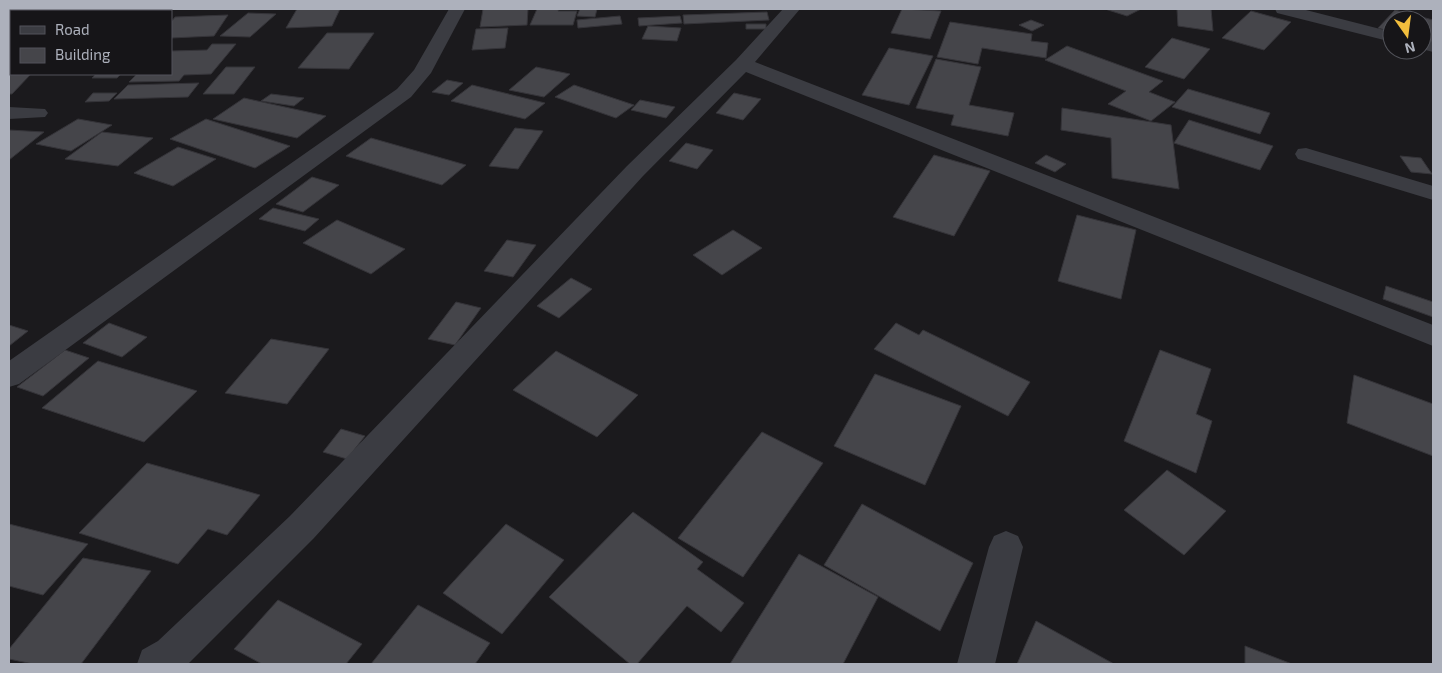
<svg xmlns="http://www.w3.org/2000/svg" width="1442" height="673" viewBox="0 0 1442 673" font-family="'Exo 2',sans-serif">
<rect width="100%" height="100%" fill="#1b1a1d"/>
<path fill="#45454a" stroke="#353439" d="M 76,9 L 112,9 L 109,11 L 73,11 Z
M 297,9 L 340,9 L 332,26 L 286,28 Z
M 483,9 L 528,9 L 527,25 L 480,27 Z
M 537,9 L 559,9 L 558,11 L 577,11 L 573,25 L 530,25 Z
M 580,9 L 597,9 L 595,17 L 577,16 Z
M 902,9 L 941,11 L 930,39 L 891,33 Z
M 1105,9 L 1141,9 L 1127,16 Z
M 1177,9 L 1211,9 L 1213,31 L 1178,26 Z
M 1395,10 L 1433,20 L 1433,44 L 1422,41 L 1422,20 L 1392,20 L 1392,32 L 1378,28 Z
M 1251,11 L 1291,22 L 1264,50 L 1222,38 Z
M 767,12 L 769,20 L 684,24 L 683,15 Z
M 248,13 L 276,14 L 250,37 L 220,36 Z
M 228,15 L 214,36 L 171,38 L 171,22 L 175,17 Z
M 620,16 L 622,24 L 578,28 L 577,20 Z
M 680,16 L 682,23 L 639,26 L 638,18 Z
M 1031,20 L 1044,25 L 1032,31 L 1019,25 Z
M 950,22 L 1032,34 L 1031,41 L 1048,43 L 1046,58 L 982,48 L 978,64 L 937,57 Z
M 746,24 L 766,24 L 766,29 L 746,29 Z
M 648,26 L 681,28 L 677,41 L 642,39 Z
M 508,28 L 505,48 L 472,50 L 476,29 Z
M 327,33 L 374,33 L 349,69 L 298,68 Z
M 1172,38 L 1210,49 L 1184,79 L 1145,67 Z
M 212,44 L 236,44 L 211,74 L 184,75 L 179,81 L 129,82 L 137,74 L 171,74 L 171,51 L 207,50 Z
M 1067,46 L 1163,81 L 1149,92 L 1175,102 L 1151,121 L 1108,104 L 1126,91 L 1045,60 Z
M 889,48 L 933,56 L 909,105 L 862,95 Z
M 936,59 L 981,67 L 969,105 L 1014,113 L 1008,136 L 951,125 L 954,115 L 916,108 Z
M 11,64 L 11,74 L 31,74 L 12,94 L 9,94 L 9,65 Z
M 226,67 L 255,67 L 234,94 L 203,94 Z
M 536,67 L 570,74 L 544,97 L 509,90 Z
M 96,74 L 121,74 L 117,78 L 92,78 Z
M 447,80 L 463,83 L 449,95 L 432,92 Z
M 199,83 L 188,97 L 114,99 L 128,85 Z
M 472,85 L 545,103 L 525,119 L 451,101 Z
M 574,85 L 634,105 L 616,118 L 555,97 Z
M 1188,89 L 1270,113 L 1260,134 L 1172,107 Z
M 93,93 L 117,93 L 109,101 L 85,102 Z
M 734,93 L 761,99 L 743,120 L 716,113 Z
M 271,94 L 304,98 L 294,106 L 261,101 Z
M 244,98 L 326,116 L 297,138 L 213,119 Z
M 640,100 L 675,107 L 666,118 L 631,110 Z
M 1062,108 L 1171,125 L 1179,189 L 1112,178 L 1111,138 L 1061,130 Z
M 78,119 L 112,125 L 71,151 L 36,144 Z
M 206,119 L 290,146 L 255,168 L 170,139 Z
M 1189,120 L 1273,146 L 1260,170 L 1174,143 Z
M 515,128 L 543,131 L 518,169 L 489,166 Z
M 9,130 L 44,132 L 9,160 Z
M 102,132 L 153,138 L 118,166 L 65,159 Z
M 371,138 L 466,165 L 442,185 L 346,156 Z
M 686,143 L 713,150 L 697,169 L 669,161 Z
M 178,147 L 216,159 L 173,186 L 134,173 Z
M 934,155 L 990,171 L 954,236 L 893,217 Z
M 1046,155 L 1066,164 L 1055,172 L 1035,163 Z
M 1400,156 L 1421,158 L 1432,174 L 1411,172 Z
M 312,177 L 339,185 L 303,212 L 276,204 Z
M 273,208 L 319,219 L 305,231 L 259,219 Z
M 1077,215 L 1136,230 L 1121,299 L 1058,281 Z
M 337,220 L 405,249 L 371,274 L 303,243 Z
M 733,230 L 762,248 L 722,275 L 693,255 Z
M 507,240 L 536,245 L 513,277 L 484,271 Z
M 571,278 L 592,289 L 559,318 L 537,306 Z
M 1386,286 L 1433,302 L 1433,317 L 1383,299 Z
M 456,302 L 481,308 L 455,345 L 428,339 Z
M 109,323 L 147,337 L 122,357 L 83,343 Z
M 896,323 L 919,335 L 923,330 L 1030,382 L 1008,416 L 874,349 Z
M 9,325 L 28,331 L 9,346 Z
M 271,339 L 329,349 L 287,404 L 225,393 Z
M 65,350 L 89,358 L 43,396 L 17,387 Z
M 1160,350 L 1211,369 L 1196,414 L 1212,421 L 1196,473 L 1124,441 Z
M 556,351 L 638,395 L 597,437 L 513,390 Z
M 98,361 L 197,391 L 144,442 L 42,408 Z
M 875,374 L 961,406 L 925,485 L 834,446 Z
M 1354,375 L 1433,404 L 1433,456 L 1347,423 Z
M 341,429 L 365,436 L 347,459 L 323,452 Z
M 762,432 L 823,463 L 743,577 L 678,538 Z
M 147,463 L 260,495 L 227,535 L 208,529 L 178,564 L 79,533 Z
M 1167,470 L 1226,511 L 1184,555 L 1124,510 Z
M 862,504 L 973,563 L 940,631 L 824,565 Z
M 633,512 L 703,562 L 697,569 L 744,603 L 721,632 L 687,606 L 637,664 L 630,664 L 549,597 Z
M 9,524 L 88,544 L 43,595 L 9,586 Z
M 506,524 L 564,560 L 502,634 L 443,593 Z
M 799,554 L 878,597 L 843,664 L 730,664 Z
M 83,558 L 151,571 L 81,664 L 33,664 L 9,659 L 9,649 Z
M 278,600 L 362,644 L 346,664 L 262,664 L 234,649 Z
M 418,605 L 490,643 L 475,664 L 371,664 Z
M 1036,621 L 1114,664 L 1017,664 Z
M 1245,646 L 1292,664 L 1245,664 Z"/>
<g fill="none" stroke-linecap="round" stroke-linejoin="round">
<path fill="#3b3c42" fill-rule="evenodd" d="M 449,9 L 465,9 L 431,73 L 411,97 L 19,384 L 9,387 L 9,361 L 397,89 L 414,70 Z
M 783,9 L 800,9 L 755,62 L 1433,325 L 1433,346 L 746,72 L 643,176 L 314,538 L 188,664 L 137,664 L 142,650 L 158,641 L 290,516 L 627,166 L 736,60 Z
M 1275,9 L 1302,9 L 1392,32 L 1392,42 L 1277,13 Z
M 1422,39 L 1433,42 L 1433,52 L 1422,49 Z
M 9,107 L 45,109 L 48,113 L 45,117 L 9,119 Z
M 1306,148 L 1433,186 L 1433,200 L 1298,159 L 1295,154 L 1298,149 Z
M 1006,531 L 1018,536 L 1023,547 L 995,664 L 957,664 L 989,547 L 994,536 Z"/>
</g>
<rect width="1442" height="673" fill="none" stroke="#adb1bc" stroke-width="20"/>
<rect x="10" y="10" width="162" height="65" fill="#161518" stroke="#52535a"/>
<rect x="20" y="26" width="25" height="8" fill="#3b3c42" stroke="#52535a"/>
<text x="55" y="35" font-size="15" fill="#adb1bc">Road</text>
<rect x="20" y="48" width="25" height="15" fill="#45454a" stroke="#52535a"/>
<text x="55" y="60" font-size="15" fill="#adb1bc">Building</text>
<g transform="translate(1407 35) rotate(166)"><circle r="24" fill="#161518" stroke="#52535a"/>
<path d="M0-4L9 19L0 12L-9 19Z" fill="#f2be3d"/>
<text y="-8" font-size="14" font-weight="bold" text-anchor="middle" fill="#adb1bc">N</text>
</g>
</svg>
